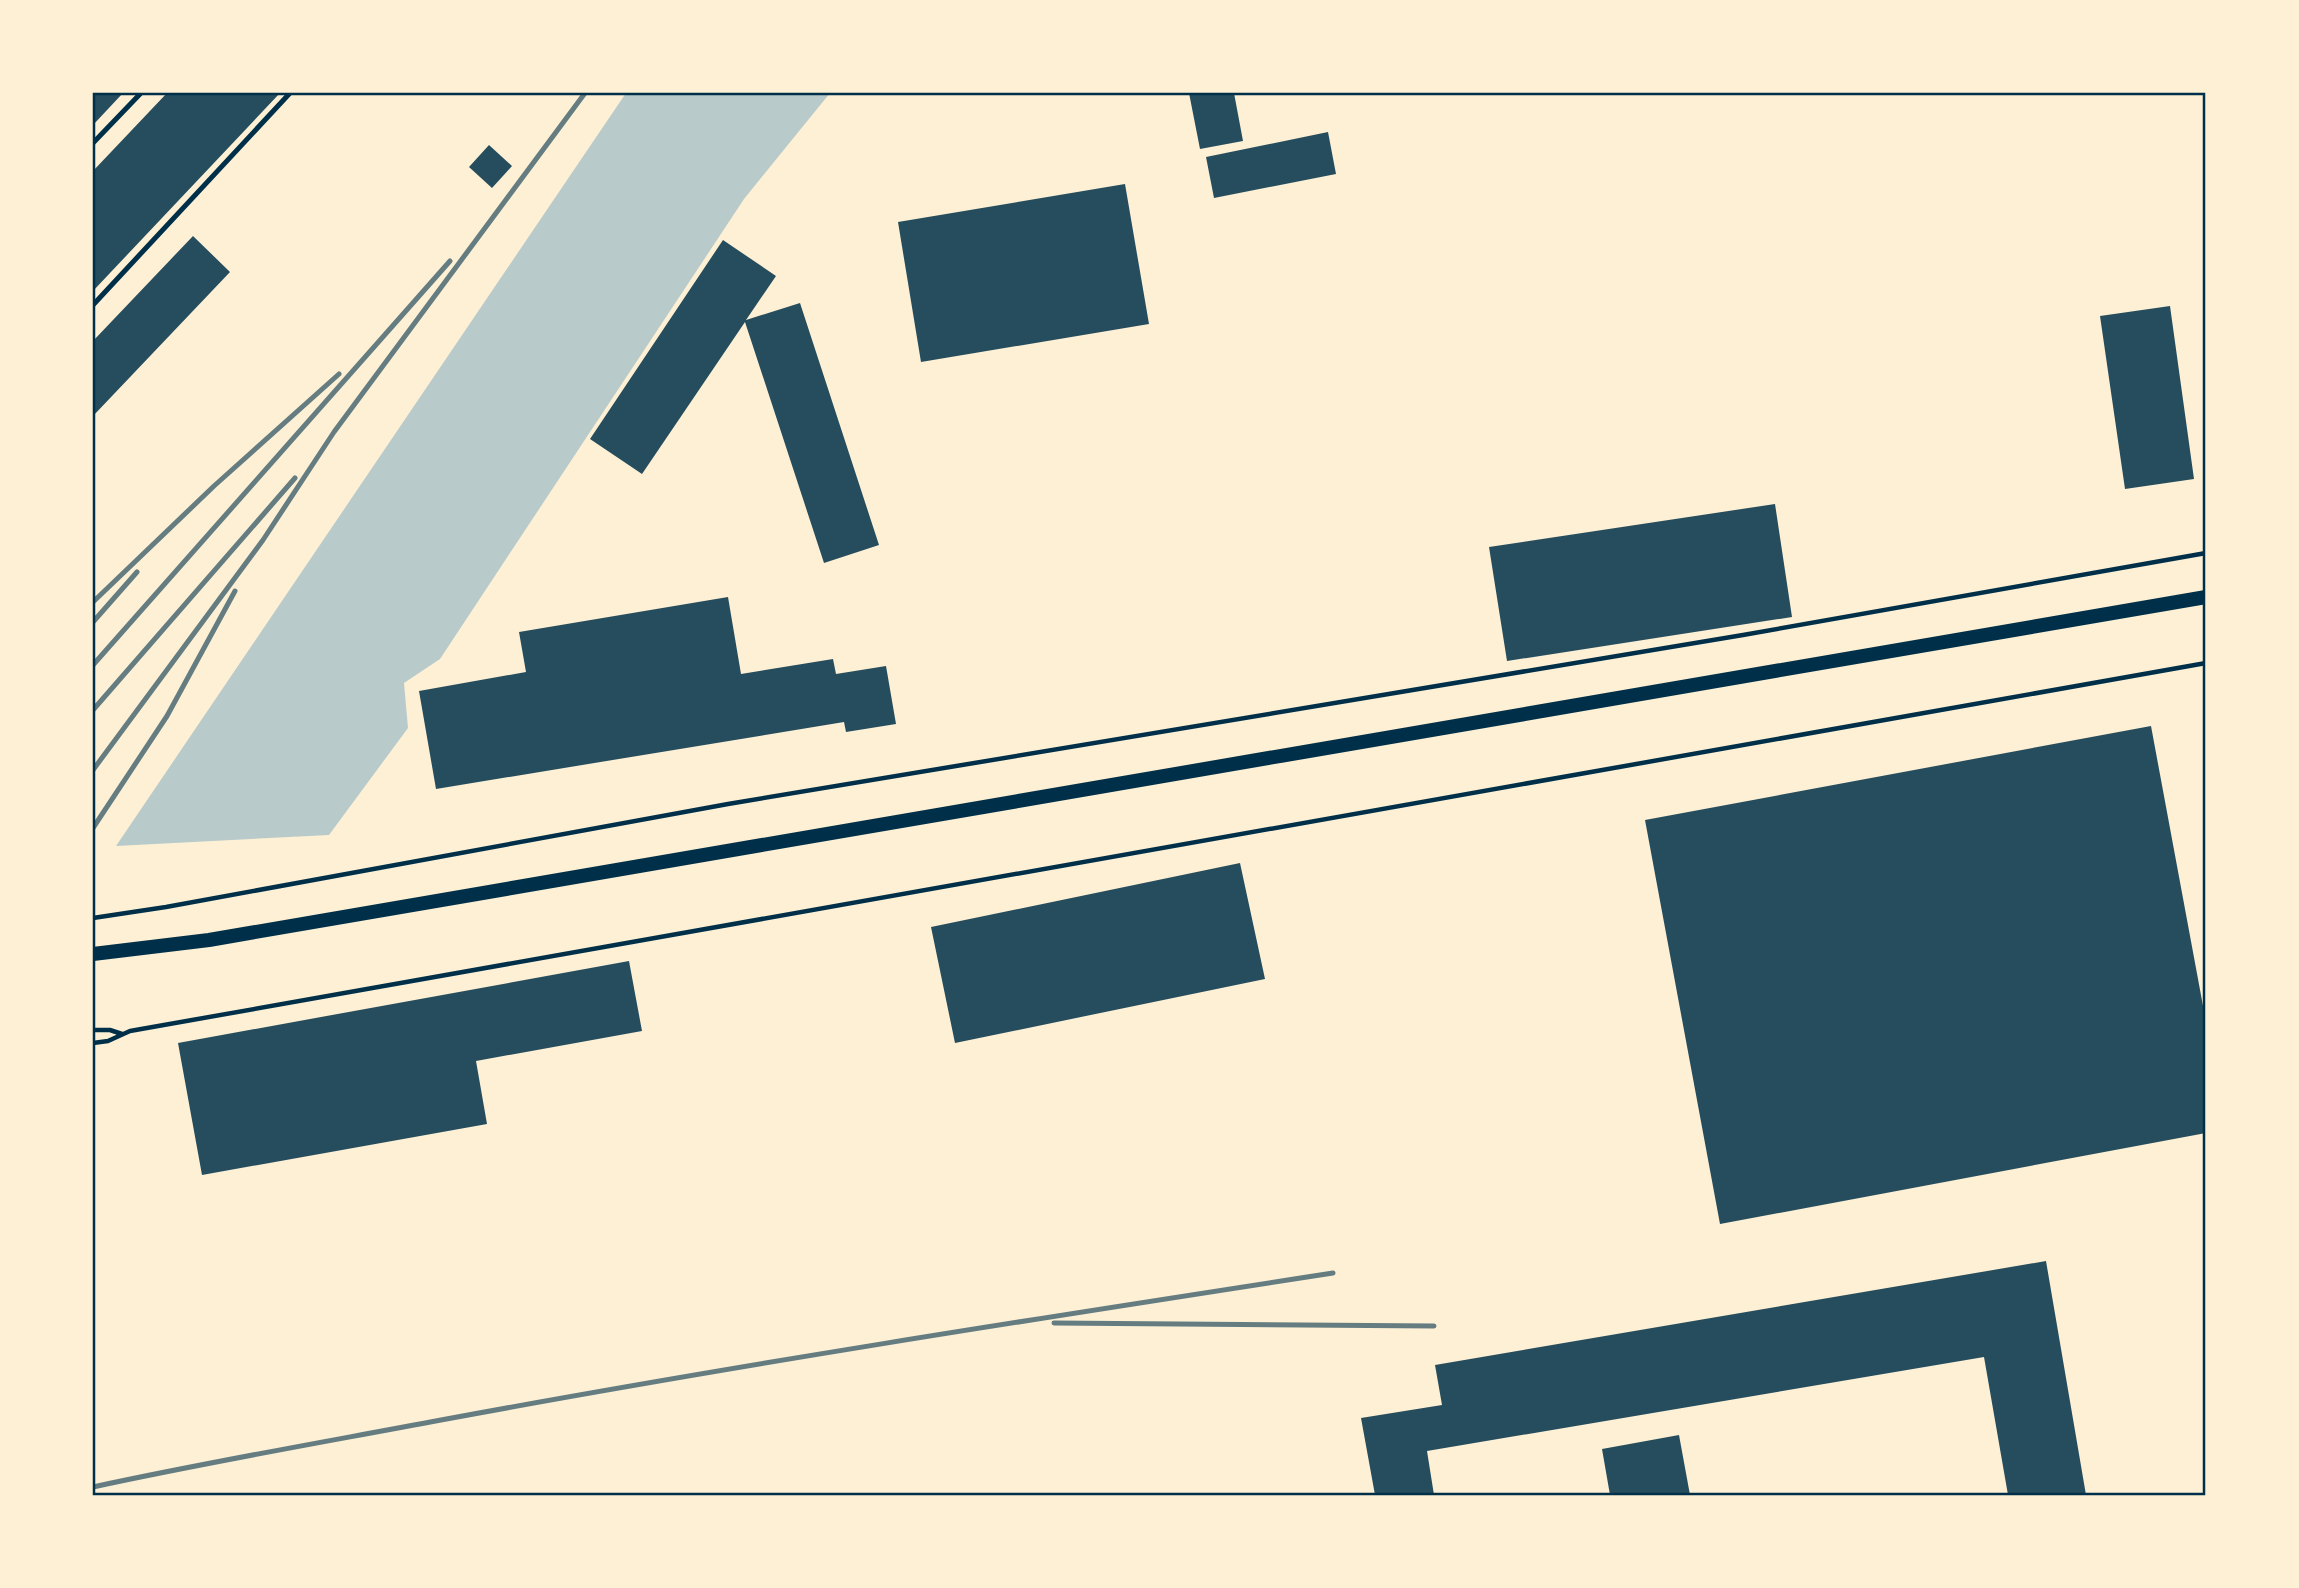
<svg xmlns="http://www.w3.org/2000/svg" width="2299" height="1588" viewBox="0 0 2299 1588" font-family="'Work Sans',sans-serif">
<rect width="100%" height="100%" fill="#fdf0d5"/>
<path fill="#b9caca" d="M 626,93 L 830,93 L 744,199 L 440,659 L 404,683 L 408,728 L 329,835 L 116,846 Z"/>
<path fill="#264d5e" d="M 93,93 L 123,93 L 93,125 Z
M 167,93 L 280,93 L 93,291 L 93,171 Z
M 1189,93 L 1234,93 L 1243,141 L 1200,149 Z
M 1328,132 L 1336,174 L 1214,198 L 1206,157 Z
M 489,145 L 512,166 L 492,188 L 469,167 Z
M 1125,184 L 1149,324 L 921,362 L 898,222 Z
M 193,236 L 230,272 L 93,416 L 93,341 Z
M 723,240 L 776,276 L 746,320 L 800,303 L 879,545 L 824,563 L 745,322 L 642,474 L 590,439 Z
M 2170,306 L 2194,479 L 2125,489 L 2100,316 Z
M 1775,504 L 1792,617 L 1507,661 L 1489,547 Z
M 728,597 L 741,674 L 833,659 L 836,674 L 886,666 L 896,724 L 846,732 L 844,722 L 436,789 L 419,691 L 526,672 L 519,632 Z
M 2151,726 L 2206,1022 L 2206,1133 L 1720,1224 L 1645,820 Z
M 1240,863 L 1265,979 L 955,1043 L 931,927 Z
M 629,961 L 642,1031 L 476,1061 L 487,1124 L 202,1175 L 178,1043 Z
M 2046,1261 L 2086,1495 L 2008,1495 L 1984,1357 L 1427,1451 L 1434,1495 L 1375,1495 L 1361,1418 L 1442,1405 L 1435,1365 Z
M 1679,1435 L 1690,1495 L 1610,1495 L 1602,1449 Z"/>
<g fill="none" stroke-linecap="round" stroke-linejoin="round">
<path stroke="#003049" stroke-width="4.5" d="M 93,918 L 166,907 L 728,804 L 1743,635 L 2206,553
M 93,1030 L 110,1030 L 122,1034
M 93,1043 L 108,1041 L 130,1031 L 2206,663"/>
<path stroke="#003049" stroke-width="5" d="M 93,143 L 141,93
M 93,305 L 290,93"/>
<path stroke="#003049" stroke-width="14" d="M 93,954 L 209,940 L 2206,597"/>
<path stroke="#657d81" stroke-width="5" d="M 93,602 L 214,486 L 339,374
M 93,622 L 137,572
M 93,665 L 450,261
M 93,710 L 295,478
M 93,770 L 263,540 L 334,432 L 585,93
M 93,828 L 167,716 L 235,591
M 1054,1323 L 1434,1326
M 93,1487 C 208,1462 324,1442 441,1420 C 737,1365 1035,1319 1333,1273"/>
</g>
<rect width="2299" height="1588" fill="none" stroke="#fdf0d5" stroke-width="189"/>
<rect x="94" y="94" width="2110" height="1400" fill="none" stroke="#003049" stroke-width="2.5"/>
</svg>
